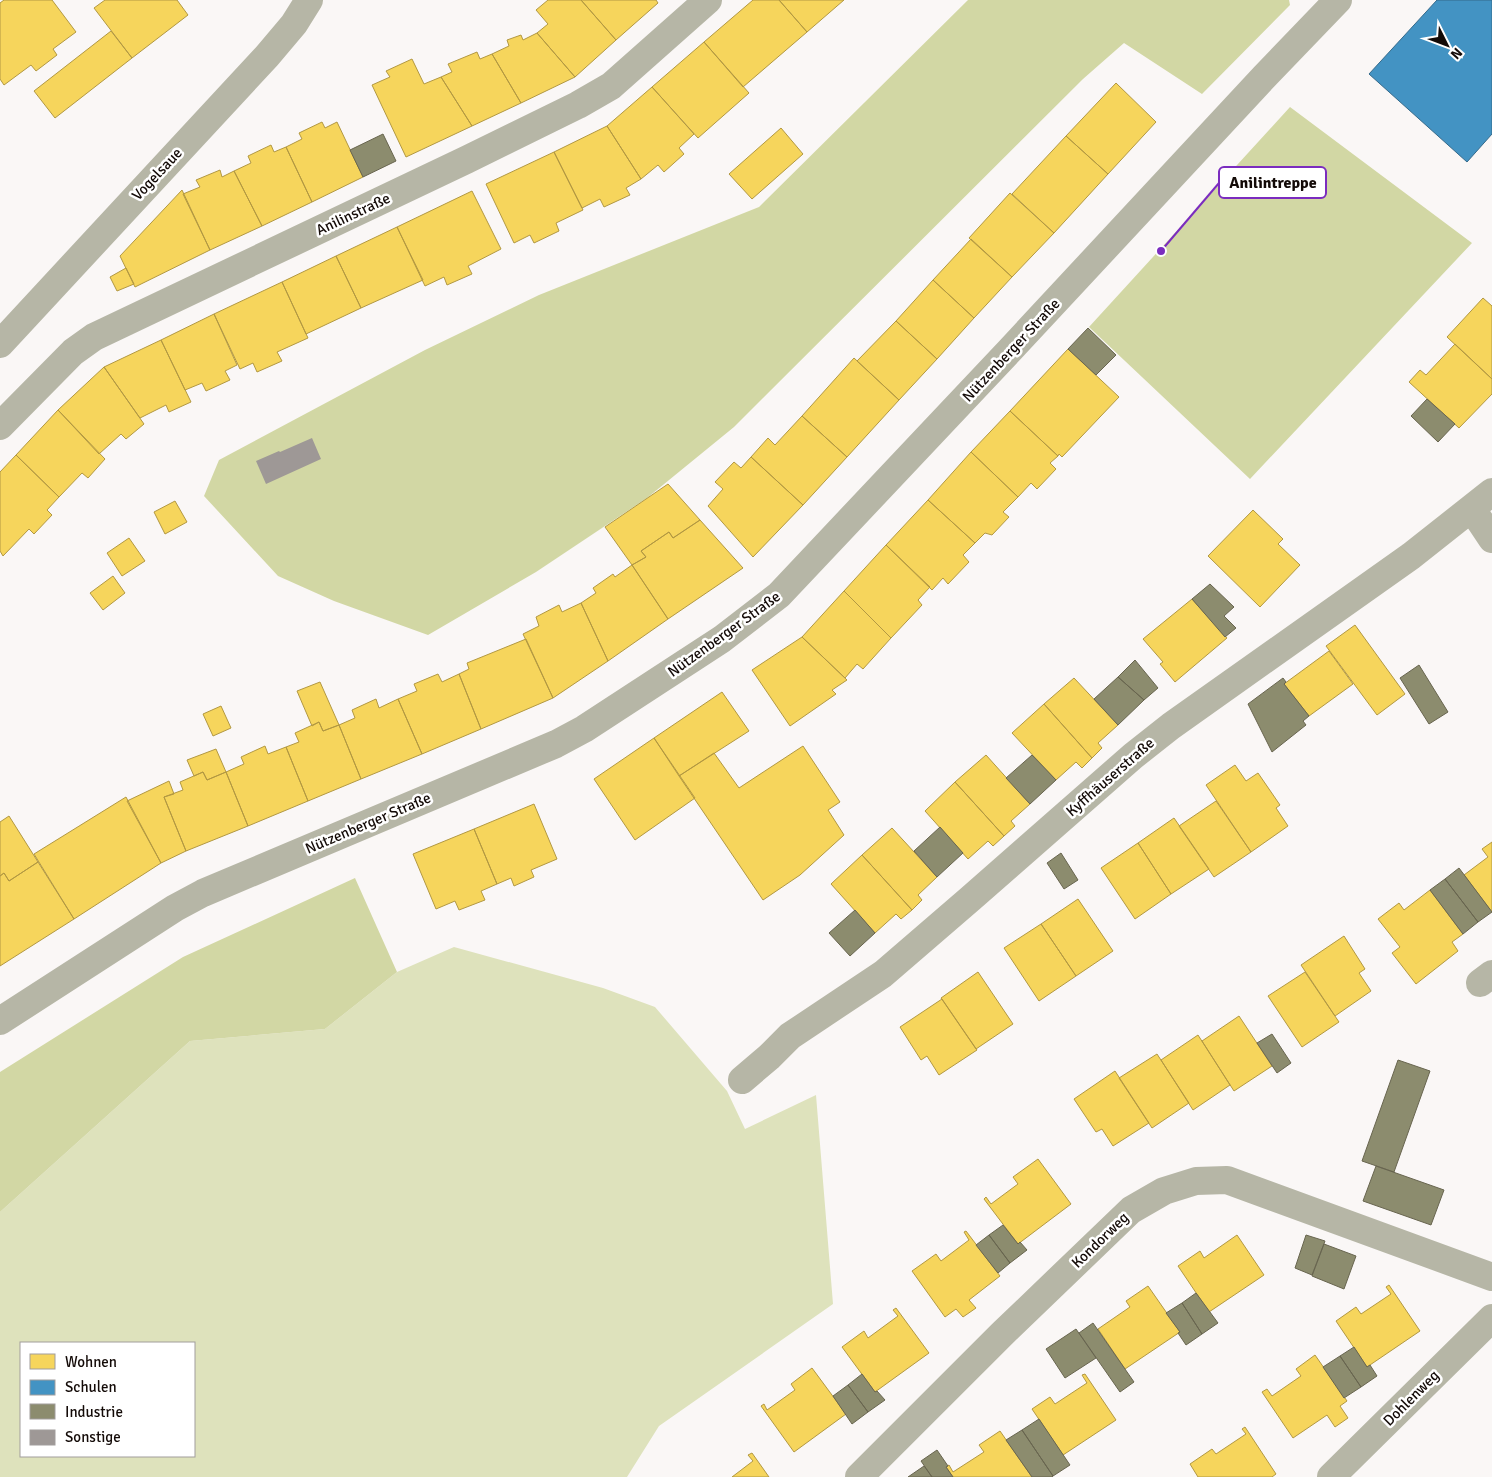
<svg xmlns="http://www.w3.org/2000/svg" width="1492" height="1477" viewBox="0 0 1492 1477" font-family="Signika,sans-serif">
<rect width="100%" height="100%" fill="#faf7f6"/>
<path fill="#dee2bc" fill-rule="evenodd" d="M 454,947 L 603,988 L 655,1007 L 727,1091 L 745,1129 L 816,1095 L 833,1304 L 659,1426 L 627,1477 L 0,1477 L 0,1212 L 190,1041 L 325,1029 L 397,972 ZM 21,1343 L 194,1343 L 194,1456 L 21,1456 Z"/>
<path fill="#d2d7a4" d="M 968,0 L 1289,0 L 1290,5 L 1202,94 L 1124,43 L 1083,79 L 734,427 L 647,498 L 536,572 L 428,635 L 334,601 L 278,576 L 204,496 L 219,460 L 425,350 L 539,295 L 759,207 Z
M 1290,107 L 1472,243 L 1250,479 L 1089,327 Z
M 355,878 L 397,972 L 325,1029 L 190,1041 L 0,1212 L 0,1072 L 183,957 Z"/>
<path fill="#f6d55c" stroke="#b29842" d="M 4,0 L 52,0 L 76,32 L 53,49 L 57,55 L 36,71 L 31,65 L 4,85 L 0,79 L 0,3 Z
M 105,0 L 177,0 L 188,15 L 132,58 L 94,8 Z
M 548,0 L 581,0 L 616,40 L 575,77 L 537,33 L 548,24 L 536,10 Z
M 581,0 L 656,0 L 658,3 L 616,40 Z
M 753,0 L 779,0 L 807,32 L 743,87 L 704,42 Z
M 779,0 L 844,0 L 807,32 Z
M 111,31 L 132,58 L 55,118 L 34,91 Z
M 537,33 L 575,77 L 521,103 L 492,54 L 509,46 L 507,40 L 521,35 L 523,40 Z
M 704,42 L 749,93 L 698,138 L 652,87 Z
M 477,52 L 480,59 L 492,54 L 521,103 L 472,126 L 441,77 L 452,72 L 448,64 Z
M 412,59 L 424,84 L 441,77 L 472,126 L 406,157 L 372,85 L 390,77 L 386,71 Z
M 1116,83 L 1156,122 L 1108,174 L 1066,136 Z
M 652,87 L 694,134 L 679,148 L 684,154 L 664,172 L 658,165 L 641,179 L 607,126 Z
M 322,122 L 325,128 L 337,122 L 363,177 L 312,202 L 286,147 L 302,139 L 299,133 Z
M 607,126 L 641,179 L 626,188 L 630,195 L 604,207 L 600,199 L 582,208 L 554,152 Z
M 781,128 L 803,154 L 752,199 L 729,174 Z
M 1066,136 L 1108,174 L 1054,233 L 1012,194 Z
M 271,145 L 274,152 L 286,147 L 312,202 L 262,226 L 234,171 L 251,163 L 248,156 Z
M 554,152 L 583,210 L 556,223 L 559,231 L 534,243 L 530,235 L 514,243 L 486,184 Z
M 220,170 L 222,177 L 234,171 L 262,226 L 210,250 L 183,194 L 200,187 L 196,180 Z
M 182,190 L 210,250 L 135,287 L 120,256 Z
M 472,191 L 501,249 L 468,266 L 472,274 L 447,285 L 444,277 L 425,286 L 397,227 Z
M 1010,193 L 1054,233 L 1012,277 L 969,238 Z
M 397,227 L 423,280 L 361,308 L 336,256 Z
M 971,239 L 1012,277 L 974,318 L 933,280 Z
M 336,256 L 361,308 L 306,334 L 282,282 Z
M 126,268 L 134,284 L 117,291 L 110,277 Z
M 933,280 L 974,318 L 937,359 L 896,321 Z
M 282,282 L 308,338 L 277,352 L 282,361 L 257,372 L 253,363 L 240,369 L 214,314 Z
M 1483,298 L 1492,306 L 1492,379 L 1447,337 Z
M 214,314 L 237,365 L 225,371 L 230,380 L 206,391 L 202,383 L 185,390 L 161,340 Z
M 896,321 L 937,359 L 899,400 L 857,361 Z
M 161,340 L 191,402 L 169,412 L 166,405 L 140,418 L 104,367 Z
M 1455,344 L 1492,379 L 1492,394 L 1459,428 L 1409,382 L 1420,370 L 1426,375 Z
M 1068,349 L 1119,397 L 1062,457 L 1059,454 L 1058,456 L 1010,411 Z
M 854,358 L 899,400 L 847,457 L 802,416 Z
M 104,367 L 144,424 L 126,439 L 121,434 L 99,454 L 58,410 Z
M 58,410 L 105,459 L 88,478 L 82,473 L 59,497 L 16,455 Z
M 1010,411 L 1058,456 L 1050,463 L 1056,469 L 1037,489 L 1031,483 L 1018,497 L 971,452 Z
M 802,416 L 847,457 L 803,505 L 751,457 L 768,438 L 775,445 Z
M 971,452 L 1018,497 L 1003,512 L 1009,517 L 992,535 L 985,533 L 975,543 L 928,500 Z
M 16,455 L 59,497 L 47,510 L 52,515 L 34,534 L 29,529 L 3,556 L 0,551 L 0,472 Z
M 751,457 L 803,505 L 753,557 L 708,506 L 723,489 L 715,482 L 734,462 L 741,468 Z
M 668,484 L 700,520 L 673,538 L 669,532 L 641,551 L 646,557 L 632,565 L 605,527 Z
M 928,500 L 975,543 L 963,555 L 969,562 L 948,584 L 943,578 L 932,590 L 886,545 Z
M 175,501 L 187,522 L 165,534 L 154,512 Z
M 1253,510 L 1283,539 L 1278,544 L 1300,565 L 1260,607 L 1208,556 Z
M 700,520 L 743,568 L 668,619 L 632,565 L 646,557 L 641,551 L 669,532 L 673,538 Z
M 129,538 L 145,561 L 122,576 L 107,553 Z
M 886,545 L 930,587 L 918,600 L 922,605 L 891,638 L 844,591 Z
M 632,565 L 668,619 L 608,661 L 581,603 L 596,593 L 593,588 L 613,574 L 615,577 Z
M 113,576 L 125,593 L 103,610 L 90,593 Z
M 844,591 L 891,638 L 863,669 L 857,664 L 845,678 L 802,637 Z
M 1192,599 L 1227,638 L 1175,682 L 1160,664 L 1163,662 L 1143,639 Z
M 581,603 L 608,661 L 553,698 L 523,634 L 539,626 L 536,617 L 559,605 L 562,612 Z
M 1355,625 L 1405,694 L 1377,715 L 1326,646 Z
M 802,637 L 847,680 L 832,690 L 836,694 L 790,726 L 752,670 Z
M 526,639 L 553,698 L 481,729 L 459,674 L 469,669 L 467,663 Z
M 1329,651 L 1353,684 L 1309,716 L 1284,684 Z
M 438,674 L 442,682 L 459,674 L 481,729 L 422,754 L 398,699 L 417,691 L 414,684 Z
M 1074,678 L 1118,725 L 1098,743 L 1102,748 L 1092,758 L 1044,704 Z
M 320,682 L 339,725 L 323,731 L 319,722 L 312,726 L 297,691 Z
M 722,692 L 749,731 L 679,776 L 654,738 Z
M 376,699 L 379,708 L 398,699 L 422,754 L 361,779 L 339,725 L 355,718 L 352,710 Z
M 1044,704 L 1092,758 L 1082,768 L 1076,762 L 1056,780 L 1012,733 Z
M 221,706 L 231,728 L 213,736 L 203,714 Z
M 319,722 L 323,731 L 339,725 L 361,779 L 308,801 L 286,747 L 299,742 L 295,733 Z
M 654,738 L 695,798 L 635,840 L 594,779 Z
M 265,746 L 268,754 L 286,747 L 308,801 L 248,826 L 226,772 L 244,764 L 241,757 Z
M 803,746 L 840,802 L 828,810 L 844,835 L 800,875 L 763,900 L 679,776 L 714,753 L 739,788 Z
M 216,749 L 226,772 L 207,780 L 203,772 L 194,776 L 187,760 Z
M 986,755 L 1030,804 L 1011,821 L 1015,826 L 1004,836 L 955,782 Z
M 1235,765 L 1246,781 L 1258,773 L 1280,805 L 1276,808 L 1288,826 L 1251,852 L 1206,785 Z
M 203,772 L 207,780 L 226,772 L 248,826 L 186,851 L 164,797 L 183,790 L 180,782 Z
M 169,781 L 174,794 L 164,797 L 186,851 L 161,863 L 127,801 Z
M 955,782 L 1004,836 L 993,846 L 988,841 L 968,859 L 925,811 Z
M 126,797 L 161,863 L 74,919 L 34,854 Z
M 1216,801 L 1251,852 L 1214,877 L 1179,826 Z
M 534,804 L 557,859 L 531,870 L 534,877 L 514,886 L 511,878 L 497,884 L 474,829 Z
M 9,816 L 38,862 L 9,881 L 4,873 L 0,876 L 0,822 Z
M 1174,818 L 1209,869 L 1171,894 L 1138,843 Z
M 892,828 L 937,877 L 918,895 L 922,900 L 912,910 L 862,855 Z
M 474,829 L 497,884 L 481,891 L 485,900 L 459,910 L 455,901 L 436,909 L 413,854 Z
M 1492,842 L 1492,912 L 1464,875 L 1488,857 L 1482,849 Z
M 1138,843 L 1171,894 L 1135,919 L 1101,868 Z
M 862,855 L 912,910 L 901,919 L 896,914 L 875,933 L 831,884 Z
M 38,862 L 74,919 L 0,966 L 0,876 L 4,873 L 9,881 Z
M 1430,890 L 1463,934 L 1452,942 L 1458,951 L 1416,984 L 1392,953 L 1400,947 L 1378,919 L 1399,903 L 1404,910 Z
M 1078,899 L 1113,951 L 1076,976 L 1041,924 Z
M 1041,924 L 1076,976 L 1039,1001 L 1004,948 Z
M 1344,936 L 1365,969 L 1359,973 L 1371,991 L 1335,1016 L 1301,965 Z
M 978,972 L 1013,1024 L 976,1049 L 941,998 Z
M 1305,972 L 1339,1022 L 1302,1047 L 1268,996 Z
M 942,999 L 977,1050 L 939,1075 L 927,1056 L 921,1060 L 900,1027 Z
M 1239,1016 L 1272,1066 L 1234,1091 L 1202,1041 Z
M 1198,1035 L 1230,1085 L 1193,1110 L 1161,1060 Z
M 1157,1054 L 1189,1103 L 1152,1128 L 1119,1078 Z
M 1115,1071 L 1149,1123 L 1113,1146 L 1102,1129 L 1096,1132 L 1074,1099 Z
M 1038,1159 L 1071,1204 L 1018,1244 L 984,1199 L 986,1197 L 991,1204 L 1018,1184 L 1013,1177 Z
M 966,1231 L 1000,1276 L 969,1300 L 976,1308 L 963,1317 L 956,1309 L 945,1317 L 912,1271 L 936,1254 L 941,1261 L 969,1240 L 964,1232 Z
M 1237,1235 L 1264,1275 L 1209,1312 L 1178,1266 L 1200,1251 L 1204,1258 Z
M 1389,1285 L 1420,1331 L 1367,1367 L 1336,1321 L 1356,1307 L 1361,1314 L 1391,1294 L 1386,1287 Z
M 1148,1286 L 1180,1332 L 1125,1369 L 1098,1329 L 1130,1307 L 1126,1301 Z
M 896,1308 L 929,1353 L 875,1392 L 842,1347 L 864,1331 L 868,1338 L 898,1316 L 893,1310 Z
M 1315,1355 L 1347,1401 L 1340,1406 L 1348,1418 L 1335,1427 L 1327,1415 L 1293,1438 L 1262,1392 L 1267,1389 L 1272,1396 L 1301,1376 L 1296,1369 Z
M 812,1368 L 846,1414 L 794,1452 L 761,1406 L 764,1404 L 767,1410 L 795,1390 L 791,1384 Z
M 1085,1374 L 1116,1420 L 1063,1455 L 1032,1409 L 1050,1397 L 1055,1404 L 1087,1383 L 1082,1375 Z
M 1245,1427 L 1276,1474 L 1272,1477 L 1198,1477 L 1190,1464 L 1212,1449 L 1216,1454 L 1246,1434 L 1242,1429 Z
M 1000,1431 L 1032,1477 L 953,1477 L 946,1467 L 949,1465 L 953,1472 L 984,1452 L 979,1445 Z
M 752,1453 L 769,1477 L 732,1477 L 753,1461 L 748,1455 Z"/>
<path fill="#4393c3" stroke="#356a8b" d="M 1437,0 L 1492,0 L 1492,134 L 1467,162 L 1369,74 Z"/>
<path fill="#8c8c6e" stroke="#68654f" d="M 383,134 L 396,161 L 363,177 L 350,150 Z
M 1088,328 L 1116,355 L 1096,375 L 1068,349 Z
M 1427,399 L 1455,424 L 1438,442 L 1411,416 Z
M 1210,584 L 1234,607 L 1224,616 L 1236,628 L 1225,637 L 1192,599 Z
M 1135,660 L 1158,688 L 1144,700 L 1118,677 Z
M 1419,665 L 1448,712 L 1429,724 L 1400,678 Z
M 1118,677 L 1144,700 L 1118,725 L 1094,699 Z
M 1283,678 L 1286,682 L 1284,684 L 1309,716 L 1303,721 L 1306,725 L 1272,752 L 1248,704 Z
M 1032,755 L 1056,780 L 1030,804 L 1006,778 Z
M 940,827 L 963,853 L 937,877 L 914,851 Z
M 1061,853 L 1078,880 L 1064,889 L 1047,863 Z
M 1459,868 L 1492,912 L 1478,922 L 1445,879 Z
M 1445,879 L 1478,922 L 1463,934 L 1430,890 Z
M 855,910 L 875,933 L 850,956 L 829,933 Z
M 1272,1034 L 1291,1063 L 1277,1073 L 1257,1043 Z
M 1398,1060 L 1430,1071 L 1394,1172 L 1362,1161 Z
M 1376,1166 L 1444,1190 L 1431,1225 L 1363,1201 Z
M 1003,1225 L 1018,1244 L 1020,1242 L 1027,1250 L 1010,1263 L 989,1235 Z
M 989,1235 L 1010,1263 L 998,1273 L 976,1245 Z
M 1306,1235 L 1325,1241 L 1312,1275 L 1295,1268 Z
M 1324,1244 L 1356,1256 L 1344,1289 L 1312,1276 Z
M 1196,1293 L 1218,1323 L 1202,1334 L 1182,1303 Z
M 1182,1303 L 1202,1334 L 1186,1345 L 1178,1333 L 1180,1332 L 1166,1313 Z
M 1093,1323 L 1134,1382 L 1120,1392 L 1079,1333 Z
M 1076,1329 L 1096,1358 L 1065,1378 L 1046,1349 Z
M 1354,1347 L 1367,1367 L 1370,1365 L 1377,1376 L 1361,1387 L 1340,1356 Z
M 1340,1356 L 1361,1387 L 1344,1398 L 1323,1367 Z
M 862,1374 L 875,1392 L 877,1391 L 885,1400 L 868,1412 L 848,1385 Z
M 848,1385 L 868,1412 L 852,1424 L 833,1396 Z
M 1039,1419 L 1070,1465 L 1053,1476 L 1022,1430 Z
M 1022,1430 L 1053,1476 L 1052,1477 L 1032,1477 L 1006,1440 Z
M 937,1450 L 948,1466 L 946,1467 L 953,1477 L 932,1477 L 921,1461 Z
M 924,1466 L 932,1477 L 908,1477 Z"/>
<path fill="#9e9896" d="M 312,438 L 321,459 L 266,484 L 256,461 L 279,451 L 280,452 Z"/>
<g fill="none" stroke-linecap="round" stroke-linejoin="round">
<path stroke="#b6b6a6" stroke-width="28" d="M 0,344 L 267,56 L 294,24 L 309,0
M 0,426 L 73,352 L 94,337 L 466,160 L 578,105 L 611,86 L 708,0
M 1472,509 L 1492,539
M 1480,983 L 1492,974
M 0,1021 L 175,908 L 203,893 L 556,744 L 584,729 L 722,639 L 779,595 L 1011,349 L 1264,77 L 1338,0
M 742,1080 L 769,1057 L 790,1036 L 883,974 L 970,899 L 1133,756 L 1171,726 L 1411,556 L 1492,492
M 859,1477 L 1002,1334 L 1131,1210 L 1164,1191 L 1196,1181 L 1227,1180 L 1492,1277
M 1331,1477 L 1492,1318"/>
</g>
<g text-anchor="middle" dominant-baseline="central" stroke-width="5" stroke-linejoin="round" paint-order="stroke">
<g font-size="15" fill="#130a07" stroke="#fff">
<text transform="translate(157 174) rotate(-47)">Vogelsaue</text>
<text transform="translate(353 214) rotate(-25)">Anilinstraße</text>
<text transform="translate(1011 350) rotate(-47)">Nützenberger Straße</text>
<text transform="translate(724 634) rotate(-36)">Nützenberger Straße</text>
<text transform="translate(1110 777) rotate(-41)">Kyffhäuserstraße</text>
<text transform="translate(368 823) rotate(-23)">Nützenberger Straße</text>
<text transform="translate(1100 1240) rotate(-44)">Kondorweg</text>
<text transform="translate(1411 1398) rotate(-45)">Dohlenweg</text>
</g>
</g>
<path fill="none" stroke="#7b2cbf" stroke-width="2" d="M1161 251L1219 183"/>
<circle fill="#7b2cbf" stroke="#fff" stroke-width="2" cx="1161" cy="251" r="5"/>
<rect fill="#fff" stroke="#7b2cbf" stroke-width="2" x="1219" y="167" width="107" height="31" rx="5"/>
<g font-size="16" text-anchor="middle" font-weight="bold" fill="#130a07">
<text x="1273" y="188">Anilintreppe</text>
</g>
<rect x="20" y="1342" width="175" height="115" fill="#ffffff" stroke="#a19d9c"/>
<rect x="30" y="1354" width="25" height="15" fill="#f6d55c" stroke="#a19d9c"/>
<text x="65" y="1367" font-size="15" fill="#130a07">Wohnen</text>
<rect x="30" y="1380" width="25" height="15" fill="#4393c3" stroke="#a19d9c"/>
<text x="65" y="1392" font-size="15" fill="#130a07">Schulen</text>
<rect x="30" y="1404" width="25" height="15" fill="#8c8c6e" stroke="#a19d9c"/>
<text x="65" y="1417" font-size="15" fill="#130a07">Industrie</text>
<rect x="30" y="1430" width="25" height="15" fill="#9e9896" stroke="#a19d9c"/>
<text x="65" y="1442" font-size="15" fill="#130a07">Sonstige</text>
<g transform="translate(1447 45) rotate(132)" stroke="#ffffff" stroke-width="4" paint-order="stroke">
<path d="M0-4L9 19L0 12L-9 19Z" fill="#130a07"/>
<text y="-8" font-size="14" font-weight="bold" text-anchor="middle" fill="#130a07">N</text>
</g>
</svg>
